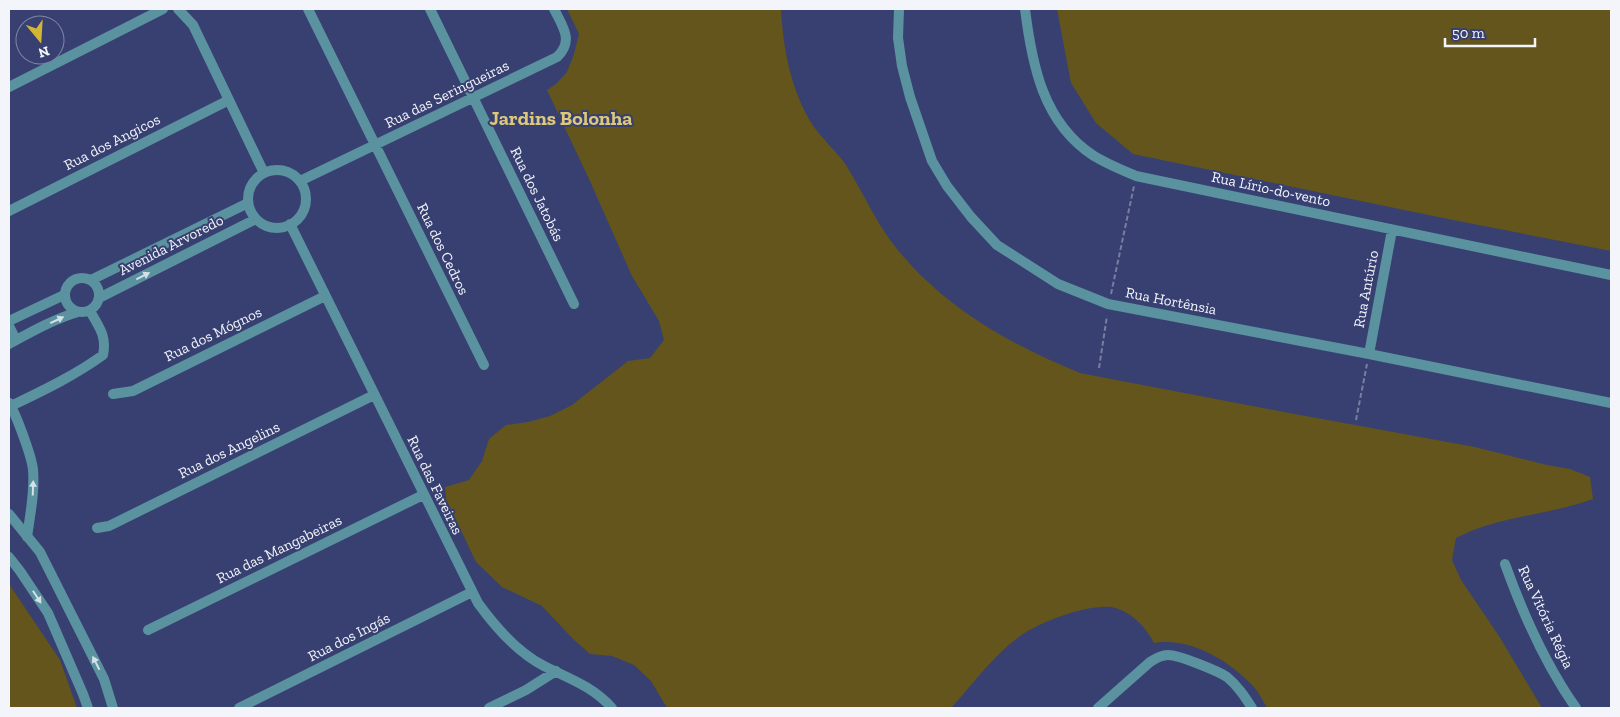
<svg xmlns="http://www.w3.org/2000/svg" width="1620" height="717" viewBox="0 0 1620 717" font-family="'Zilla Slab',serif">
<rect width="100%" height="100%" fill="#374071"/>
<path fill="#63551c" d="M 567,9 L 781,9 C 783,49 791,90 812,124 C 822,139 836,151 846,165 C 863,192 877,225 897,249 C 945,308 1011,345 1080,373 L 1284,412 L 1475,447 L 1547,465 L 1570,469 L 1590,477 L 1593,499 C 1579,504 1564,508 1549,511 C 1517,518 1485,523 1456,538 L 1452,560 L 1461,580 L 1499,636 L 1542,708 L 1267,708 C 1263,701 1258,691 1252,685 C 1228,660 1190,637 1154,643 C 1146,627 1130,610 1111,607 C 1088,604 1042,621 1023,634 C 995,653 974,683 951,708 L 667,708 L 651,681 L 634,665 L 612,656 L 590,654 L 573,639 L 542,606 L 502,587 L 476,562 L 446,499 L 445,487 L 469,480 L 482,461 L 489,439 L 506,425 L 528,422 L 550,416 L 572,405 L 628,361 L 650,358 L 664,340 L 659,321 L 632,276 L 589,179 L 547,90 L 556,84 L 567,72 L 574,54 L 579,34 Z
M 1057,9 L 1611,9 L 1611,251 L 1443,218 L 1133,154 L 1096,123 L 1071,83 Z
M 9,584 L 60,660 L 77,708 L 9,708 Z"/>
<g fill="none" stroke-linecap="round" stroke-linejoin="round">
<path stroke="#777ea0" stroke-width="2" stroke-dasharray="5 2.5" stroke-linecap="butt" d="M 1111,294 L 1134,186
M 1099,368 L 1107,316
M 1356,420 L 1367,364"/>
<path stroke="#5a929f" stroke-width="10" d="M 178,9 L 193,25 L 264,173
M 308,9 L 484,365
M 430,9 L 574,304
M 899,9 L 898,38 L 902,66 L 910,97 L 932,161 L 947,186 L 971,217 L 997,245 L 1058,284 L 1108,304 L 1369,354 L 1611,403
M 1025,9 C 1032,65 1043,123 1094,156 C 1107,164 1122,170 1136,176 L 1611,275
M 9,87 L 163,9
M248 199a29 29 0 1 1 58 0a29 29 0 1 1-58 0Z
M 300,181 L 557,57 C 574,41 563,27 554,9
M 9,211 L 229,100
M 290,224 L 478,603 C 496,628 517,652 544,666 C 570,679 592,686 612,708
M65 295a17 17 0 1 1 34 0a17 17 0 1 1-34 0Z
M 91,280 L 248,203
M 99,298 L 256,219
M 9,321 L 64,295
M 9,326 L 16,340
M 9,344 C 31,332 54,319 78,312
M 1369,354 L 1392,230
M 113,394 L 133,391 L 325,296
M 9,403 C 16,414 32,457 33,470 C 35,492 30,515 27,537
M 11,406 C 42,391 74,376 103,355 C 107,336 99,327 90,311
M 97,528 L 109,526 L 374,395
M 1505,564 C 1523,614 1545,664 1576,708
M 148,630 L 423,495
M 239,708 L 472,592
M 489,708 L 526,690 L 556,671
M 1098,708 L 1150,662 C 1156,658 1161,655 1168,655 C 1179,655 1218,671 1227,677 C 1238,686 1245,697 1252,708"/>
<path stroke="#5a929f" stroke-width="10" d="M 9,514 L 40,552 L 104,679 L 113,708
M 9,557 L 20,571 L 48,613 L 83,694 L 88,708"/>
</g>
<defs><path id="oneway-solid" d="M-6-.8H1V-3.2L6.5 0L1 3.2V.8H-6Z" transform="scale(1.25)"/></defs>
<g fill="#d4e1e9">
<use href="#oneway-solid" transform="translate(143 276) rotate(-27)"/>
<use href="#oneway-solid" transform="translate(57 320) rotate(-25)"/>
<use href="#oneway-solid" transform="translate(33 488) rotate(-88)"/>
<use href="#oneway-solid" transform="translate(37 597) rotate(57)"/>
<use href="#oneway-solid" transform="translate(96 663) rotate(-117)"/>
</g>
<g text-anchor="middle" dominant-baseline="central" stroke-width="4" stroke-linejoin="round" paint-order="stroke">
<g font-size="15" fill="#f3f5fb" stroke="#374071">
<text transform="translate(447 94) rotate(-26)">Rua das Seringueiras</text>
<text transform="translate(112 142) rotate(-27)">Rua dos Angicos</text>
<text transform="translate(1271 189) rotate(12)">Rua Lírio-do-vento</text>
<text transform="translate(537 194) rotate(64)">Rua dos Jatobás</text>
<text transform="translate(171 245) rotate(-27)">Avenida Arvoredo</text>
<text transform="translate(443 249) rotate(64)">Rua dos Cedros</text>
<text transform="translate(1366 289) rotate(-79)">Rua Antúrio</text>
<text transform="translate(1171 301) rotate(11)">Rua Hortênsia</text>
<text transform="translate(213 334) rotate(-26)">Rua dos Mógnos</text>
<text transform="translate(229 450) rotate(-26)">Rua dos Angelins</text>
<text transform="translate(435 485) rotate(64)">Rua das Faveiras</text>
<text transform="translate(279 549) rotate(-26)">Rua das Mangabeiras</text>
<text transform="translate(1546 617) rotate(65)">Rua Vitória Régia</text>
<text transform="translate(349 637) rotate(-27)">Rua dos Ingás</text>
</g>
<g font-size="20" font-weight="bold" fill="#ddc77a" stroke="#374071">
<text x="561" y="118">Jardins Bolonha</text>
</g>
</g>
<rect width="1620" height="717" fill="none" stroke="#f3f5fb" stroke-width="20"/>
<g transform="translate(40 40) rotate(162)"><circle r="24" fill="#374071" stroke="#8288a8"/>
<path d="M0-4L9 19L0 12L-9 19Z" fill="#d5b534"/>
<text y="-8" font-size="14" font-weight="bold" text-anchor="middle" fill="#f3f5fb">N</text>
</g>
<path d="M1445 38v8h90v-8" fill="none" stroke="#f3f5fb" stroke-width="2.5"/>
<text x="1452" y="38" font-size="15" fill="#f3f5fb" stroke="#374071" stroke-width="4" paint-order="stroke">50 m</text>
</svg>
